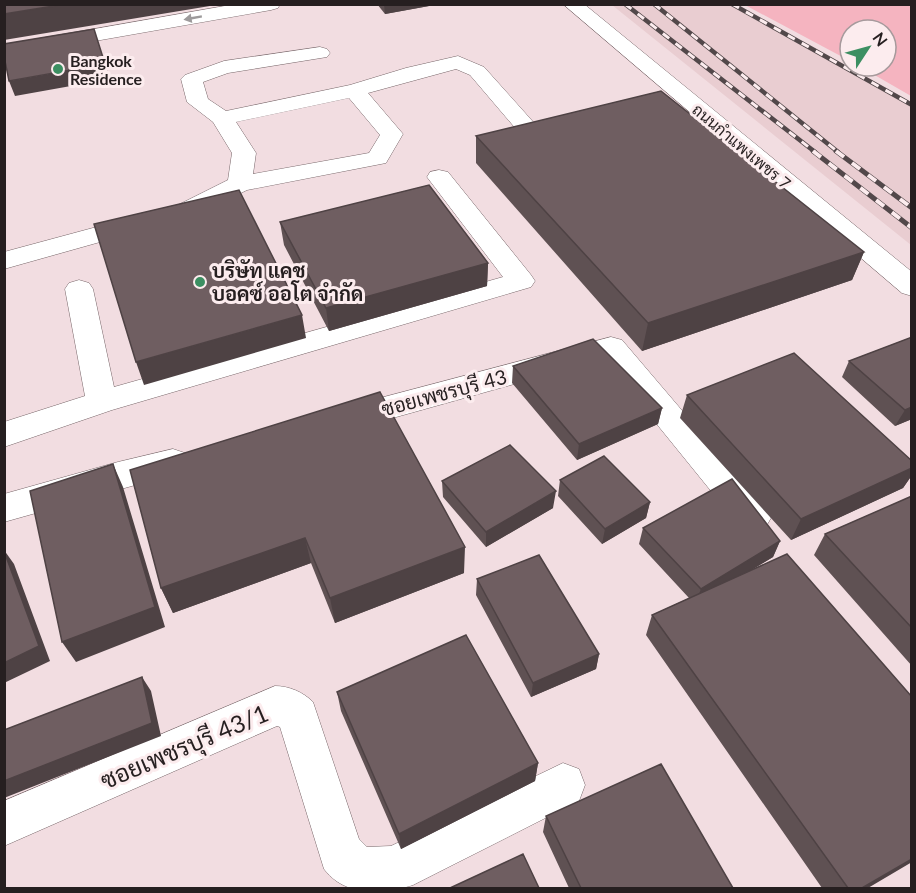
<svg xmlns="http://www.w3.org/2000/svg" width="916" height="893" viewBox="0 0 916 893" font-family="Lato,Sarabun,sans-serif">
<rect width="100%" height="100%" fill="#f2dde1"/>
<path fill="#e9cdd1" d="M 612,5 L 738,5 L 911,104 L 911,245 Z"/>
<path fill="#f5b4c0" d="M 745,5 L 911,5 L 911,96 L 859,66 L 886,66 L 886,30 L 850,30 L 850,61 Z"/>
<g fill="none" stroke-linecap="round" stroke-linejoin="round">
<g stroke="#776669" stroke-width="1">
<path id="minor" d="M 236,4 L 280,4 L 278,8 L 271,10 L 4,57 L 4,45 Z
M 563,4 L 584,4 L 912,272 L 912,296 L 902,293 Z
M 320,47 L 327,49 L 330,53 L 327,57 L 228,73 L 203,82 L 208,99 L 226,111 L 350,85 L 406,68 L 458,56 L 484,67 L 535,124 L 532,129 L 524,131 L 516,129 L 470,75 L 456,69 L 368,93 L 403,134 L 386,163 L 247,190 L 196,215 L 4,269 L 4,252 L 178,205 L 228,180 L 232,153 L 213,122 L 187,102 L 181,79 L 185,75 L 224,61 ZM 349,98 L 380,135 L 369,153 L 253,174 L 256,153 L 236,122 Z
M 439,170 L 448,172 L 531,275 L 535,281 L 531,287 L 112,410 L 4,447 L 4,422 L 85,396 L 65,289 L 69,283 L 79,280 L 89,283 L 93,289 L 114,387 L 503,277 L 427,177 L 430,172 Z
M 611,337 L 622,340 L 765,508 L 771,518 L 765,528 L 753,532 L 741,528 L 604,359 L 346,431 L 335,427 L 330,419 L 335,411 L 346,407 Z
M 173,449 L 185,453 L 190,462 L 185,471 L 4,522 L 4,494 L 118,462 Z
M 275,686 C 289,686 303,692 313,702 L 359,839 L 367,847 L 391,846 L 563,763 L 579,769 L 585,785 L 579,801 L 413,885 C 399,890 365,892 351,888 C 340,885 331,878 324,869 L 280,727 L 277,726 L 4,846 L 4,801 Z"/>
</g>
<use href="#minor" fill="#fff" fill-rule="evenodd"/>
<g stroke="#52484a" stroke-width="4.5">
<path id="rail-far1" d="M 625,4 L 815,152
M 654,4 L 838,152
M 732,4 L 912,105"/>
</g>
<g stroke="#52484a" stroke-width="5">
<path id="rail" d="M 813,151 L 912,228
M 836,151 L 912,208"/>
</g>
<use href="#rail-far1" stroke="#fcecee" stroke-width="3" stroke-dasharray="8" stroke-linecap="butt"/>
<use href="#rail" stroke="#fcecee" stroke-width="4" stroke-dasharray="10" stroke-linecap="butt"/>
</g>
<path fill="#5f5153" d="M 377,4 L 440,4 L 385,14 Z
M 476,136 L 864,252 L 852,280 L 642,351 L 476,163 Z
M 280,222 L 488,263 L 487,286 L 329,331 L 284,245 Z
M 912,337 L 912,419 L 895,426 L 842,377 L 849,361 Z
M 513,366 L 662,408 L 658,424 L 577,460 L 512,383 Z
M 687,395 L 912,461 L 912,475 L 903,488 L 791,540 L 680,418 Z
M 130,470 L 464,573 L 335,623 L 311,563 L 173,613 L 161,588 Z
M 560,480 L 650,502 L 646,518 L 602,544 L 558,496 Z
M 442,481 L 553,508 L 486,547 L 443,497 Z
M 912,496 L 912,666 L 814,555 L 825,534 Z
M 643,528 L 780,541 L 773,557 L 751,570 L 868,888 L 822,888 L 646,635 L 652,615 L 689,598 L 639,544 Z
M 477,579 L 599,654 L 596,669 L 531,697 L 476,595 Z
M 337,692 L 538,763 L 535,781 L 401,849 L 341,711 Z
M 546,816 L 733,888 L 569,888 L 543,832 Z"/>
<path fill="#4e4244" d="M 66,4 L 222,4 L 4,40 L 4,14 Z
M 384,4 L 440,4 L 385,14 Z
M 105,64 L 110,79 L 15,96 L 9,81 Z
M 864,252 L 852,280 L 642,351 L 648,323 Z
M 488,263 L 487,286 L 329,331 L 326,308 Z
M 302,315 L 306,338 L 144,385 L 136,362 Z
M 912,407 L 912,419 L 895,426 L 905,410 Z
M 662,408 L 658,424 L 577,460 L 579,444 Z
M 113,464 L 123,487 L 165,627 L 76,662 L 62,642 Z
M 912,468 L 912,475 L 903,488 L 791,540 L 801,519 Z
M 556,491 L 553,508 L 486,547 L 486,532 Z
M 650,502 L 646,518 L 602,544 L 605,529 Z
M 305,538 L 311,563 L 173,613 L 161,588 Z
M 780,541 L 773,557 L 695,604 L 701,589 Z
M 465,547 L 464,573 L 335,623 L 330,598 Z
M 4,550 L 14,564 L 50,661 L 4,683 Z
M 599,654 L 596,669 L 531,697 L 533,683 Z
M 142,677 L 151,691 L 161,736 L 4,798 L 4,781 Z
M 538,763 L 535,781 L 401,849 L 399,834 Z
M 912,859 L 912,862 L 868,888 L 862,888 Z"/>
<path fill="#6f5e61" stroke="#4e4244" stroke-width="1.5" d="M 4,4 L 66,4 L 4,14 Z
M 94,29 L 105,64 L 9,81 L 4,56 L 4,44 Z
M 661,91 L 864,252 L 648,323 L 476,136 Z
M 429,185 L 488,263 L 326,308 L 280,222 Z
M 239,190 L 302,315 L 136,362 L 94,224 Z
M 912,337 L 912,407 L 905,410 L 849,361 Z
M 593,339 L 662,408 L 579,444 L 513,366 Z
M 794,353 L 912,461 L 912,468 L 801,519 L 687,395 Z
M 380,392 L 465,547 L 330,598 L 305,538 L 161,588 L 130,470 Z
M 510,445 L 556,491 L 486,532 L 442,481 Z
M 604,456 L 650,502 L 605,529 L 560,480 Z
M 113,464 L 155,607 L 62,642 L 30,491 Z
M 732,479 L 780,541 L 701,589 L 643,528 Z
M 912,496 L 912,628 L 825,534 Z
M 4,551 L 39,646 L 4,663 Z
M 787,554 L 912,697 L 912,859 L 862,888 L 848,888 L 652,615 Z
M 539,555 L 599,654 L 533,683 L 477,579 Z
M 466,635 L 538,763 L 399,834 L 337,692 Z
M 142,677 L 152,723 L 4,781 L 4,730 Z
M 661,764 L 733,888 L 581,888 L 546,816 Z
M 523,854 L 539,888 L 450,888 Z"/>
<defs><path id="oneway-solid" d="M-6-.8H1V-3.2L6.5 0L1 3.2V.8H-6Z" transform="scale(1.5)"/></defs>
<use fill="#9d9a9b" href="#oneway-solid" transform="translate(193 18) rotate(170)"/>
<g fill="#3c8f62" stroke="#fcecee" stroke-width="2">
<circle cx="58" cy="69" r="6"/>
<circle cx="200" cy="282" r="6"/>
</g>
<g text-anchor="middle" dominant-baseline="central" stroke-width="6" stroke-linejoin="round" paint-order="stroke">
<g font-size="16" font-weight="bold" fill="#261f20" stroke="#fcecee" text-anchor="start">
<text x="70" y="60">Bangkok<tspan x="70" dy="18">Residence</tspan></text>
</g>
<g font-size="16" fill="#261f20" stroke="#fcecee">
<text transform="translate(742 146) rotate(40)">ถนนกำแพงเพชร 7</text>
</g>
<g font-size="20" font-weight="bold" fill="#261f20" stroke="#fcecee" text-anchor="start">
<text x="212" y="270">บริษัท แคช<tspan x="212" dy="23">บอคซ์ ออโต จำกัด</tspan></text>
</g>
<g font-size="20" fill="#261f20" stroke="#fcecee">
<text transform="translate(444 392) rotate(-15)">ซอยเพชรบุรี 43</text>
</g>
<g font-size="24" fill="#261f20" stroke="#fcecee">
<text transform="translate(184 746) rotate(-23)">ซอยเพชรบุรี 43/1</text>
</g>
</g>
<rect width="916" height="893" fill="none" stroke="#261f20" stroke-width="12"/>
<g transform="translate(868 48) rotate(54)"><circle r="28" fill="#fcecee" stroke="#a69a9c" stroke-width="1.5"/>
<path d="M0-4.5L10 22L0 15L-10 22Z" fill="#3c8f62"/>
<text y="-9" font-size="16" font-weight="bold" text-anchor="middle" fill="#261f20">N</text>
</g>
</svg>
